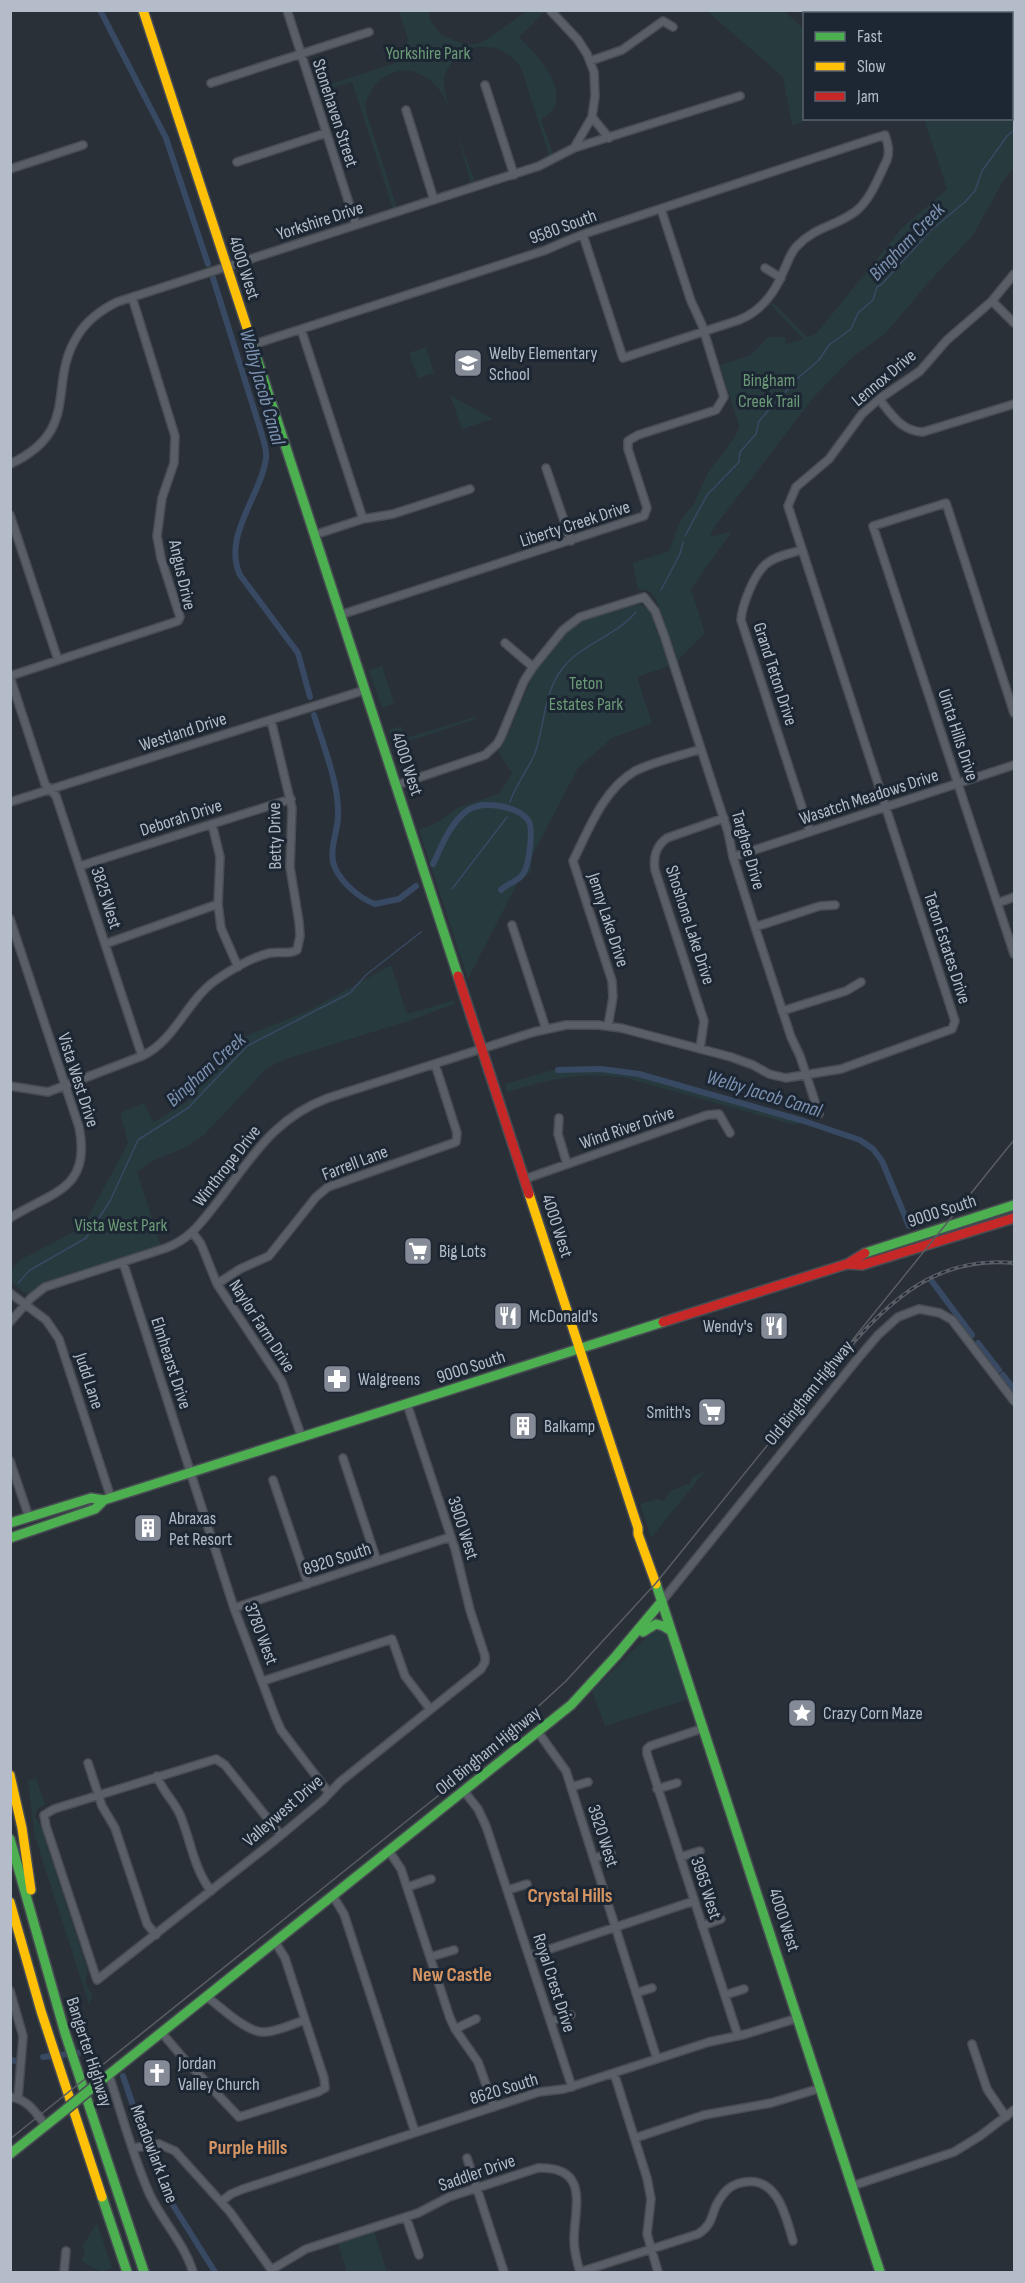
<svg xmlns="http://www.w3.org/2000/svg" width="1025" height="2283" viewBox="0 0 1025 2283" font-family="'Sofia Sans Condensed',sans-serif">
<rect width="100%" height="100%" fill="#2a3038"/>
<path fill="#273a3e" d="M 399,11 L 429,11 L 430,20 L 441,35 L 464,44 L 477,44 L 487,39 L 527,11 L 544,11 L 545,12 L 519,37 C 534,52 569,87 552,111 C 550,114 544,117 541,120 L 554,156 L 550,158 L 521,68 C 510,53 498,45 478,47 C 463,48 446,64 444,80 C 442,97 468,162 475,182 L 471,183 C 463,157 456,124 445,99 C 436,80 412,64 392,73 C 377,79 367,93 365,108 L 397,208 L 393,209 L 352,82 L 317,92 L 316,89 L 401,61 L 408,40 Z
M 707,11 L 784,11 L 804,29 L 804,118 L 812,119 L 792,125 L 783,77 Z
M 1012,19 L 1014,19 L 1014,167 L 1002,183 L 973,235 L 928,283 L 886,333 L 854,356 L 813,398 L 713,529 L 710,537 L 732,531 L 691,589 L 705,633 L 678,660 L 655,597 L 649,591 L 638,589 L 633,563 L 669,551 L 681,519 L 694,504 L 707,474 L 735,437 L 739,426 L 720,365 L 751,355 L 768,337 L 784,337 L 786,340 L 785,344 L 803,339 L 771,305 L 773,303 L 807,337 L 816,334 L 901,229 L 947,189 L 924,119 L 1012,118 Z
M 426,347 L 434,373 L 418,378 L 409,353 Z
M 450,395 L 493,419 L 462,429 Z
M 640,604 L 650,611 L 669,666 L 637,677 L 652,723 L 612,738 L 578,768 L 532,856 L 531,872 L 518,882 L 468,979 L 419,830 L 440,821 L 457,808 L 499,794 L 512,773 L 498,751 L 505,741 L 533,675 L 568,632 L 585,620 Z
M 382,666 L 394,703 L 382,708 L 369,670 Z
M 475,717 L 476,719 L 394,746 L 389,730 L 401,726 L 406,738 Z
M 391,965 L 407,1014 L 454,1000 L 455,1004 L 408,1021 L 286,1059 L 267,1068 L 203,1136 L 184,1148 L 156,1159 L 137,1172 L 161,1246 L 48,1282 L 27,1294 L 11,1282 L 11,1271 L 20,1260 L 81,1228 L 86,1221 L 128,1143 L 120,1113 L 144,1103 L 153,1122 L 157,1120 L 188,1101 L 217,1064 L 246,1036 L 308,1011 Z
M 580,1066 L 627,1069 L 808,1120 L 795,1125 L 626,1078 C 581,1071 550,1079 507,1092 L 505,1084 L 560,1068 Z
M 705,1471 L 651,1538 L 640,1504 L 658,1499 L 663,1501 L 672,1490 L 691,1483 L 691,1478 Z
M 656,1628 L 667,1634 L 689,1699 L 605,1726 L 592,1691 Z
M 36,1778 L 45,1804 L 37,1809 L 35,1817 L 41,1827 L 88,1972 C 85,1981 84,1986 93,1994 L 89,2004 L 35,1837 L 28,1781 Z
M 97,2223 L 112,2268 L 101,2272 L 81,2261 L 85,2253 L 83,2245 Z
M 374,2231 L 387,2272 L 347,2272 L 338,2243 Z"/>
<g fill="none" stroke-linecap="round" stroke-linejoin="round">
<path stroke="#384963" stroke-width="1.5" d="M 685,536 L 707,495 L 739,462 L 740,452 L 756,434 L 759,421 L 798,378 L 819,360 L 829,345 L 851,329 L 858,313 L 873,300 L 877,287 L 882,284 L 931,230 L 965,202 L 975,191 L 982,171 L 1007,136 L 1014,130
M 661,590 L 680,554 L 683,542
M 510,802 C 516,784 528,770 535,753 C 545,725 543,694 562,669 C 581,644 616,636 636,612
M 452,889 L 507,817
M 18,1283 L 30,1270 L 86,1238 L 110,1201 L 138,1140 L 188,1108 L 247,1046 L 350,993 L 366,975 L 421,932"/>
<path stroke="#384963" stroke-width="6" d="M 100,10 L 166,138 L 208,264
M 213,278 L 262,435 C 264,442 267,451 266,458 C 261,496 222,536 240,575 L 298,653 L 310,697
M 314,715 C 323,745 340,786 338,818 C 337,833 328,853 335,868 C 342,883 359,898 375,904 L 399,899 L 416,886
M 433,864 C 442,845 450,823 468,810 C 483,800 517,806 528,820 C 534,828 529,866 523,874 C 518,882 507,883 501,890
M 558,1070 L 601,1069 L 639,1074 L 804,1121 L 860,1140 L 873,1149 L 882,1161 L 909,1226
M 931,1280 L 972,1335
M 978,1343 L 999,1370
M 1003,1375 L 1014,1389
M 43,2057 L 85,2052
M 10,2060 L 16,2061
M 123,2076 L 138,2120
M 149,2152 L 166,2194 L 215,2272"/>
<g stroke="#484c53" stroke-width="10">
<path id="street" d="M 287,10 L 356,225
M 590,61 L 622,50 L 663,21 L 673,27
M 211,83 L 369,32
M 485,85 L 514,175
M 406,110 L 434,200
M 592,117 L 609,138
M 574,148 L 740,96
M 237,162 L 326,133
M 10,169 L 83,145
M 765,268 L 781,278
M 992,301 L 1014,323
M 301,329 L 363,519
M 252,345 L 546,250 C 562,243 577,236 593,231 L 872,139 L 885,135 C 888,144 890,151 887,160 C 878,178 871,199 856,211 C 837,226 816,226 797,246 C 790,253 788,262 784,270 C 775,293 762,311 739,320 L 623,358 L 583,235
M 879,399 C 892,415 901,431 923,432 L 1014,404
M 10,464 C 83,430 46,384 78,335 C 87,320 101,310 117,302 L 539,166 L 574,148 L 592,117 L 595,96 L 594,72 L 587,54 L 578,40 L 550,10
M 546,468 L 571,541
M 10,515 L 58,660
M 314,535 L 363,519 L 393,514 L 470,489
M 801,550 C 789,554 775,556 766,564 C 754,574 742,605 741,620 L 810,832
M 340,615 L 644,516 L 647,508 L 628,449 L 628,441 L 638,435 L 716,410 L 724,397 L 702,325 L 691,301 L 661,209
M 505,643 L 533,667
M 10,676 L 178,621 L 180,617 L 161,558 L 157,536 L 162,498 L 174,463 L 175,436 L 132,297
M 10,677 L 45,784 L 56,796 L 142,1056
M 1014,713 L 946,503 L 873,526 L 1014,954
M 397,785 L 485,755 L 497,744 L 501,737 L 524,681 L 533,667 L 563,630 L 580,617 L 644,597 L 655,611 L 664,635 L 728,832 L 733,857 L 755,927 L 791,1037 L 800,1056 L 819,1114
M 10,802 L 365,690
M 212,824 L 220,857 L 218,904 L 221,928 L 238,967
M 733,857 L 1014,765
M 80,866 L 291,799
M 998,903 L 1014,897
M 10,919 L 79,1127 C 92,1190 51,1192 10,1218
M 512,925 L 546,1029
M 755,927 L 820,906 L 835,905
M 105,944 L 218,904
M 782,1011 L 846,991 L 861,982
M 608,1026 L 613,997 L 612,981 L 573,861 C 589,829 603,790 635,771 C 655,761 680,756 701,749
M 700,1049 L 704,1021 L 655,870 C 653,856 656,846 667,838 L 724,818
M 10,1086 L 48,1092 L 142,1056 C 176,1040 186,1001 216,980 C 232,969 251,957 270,953 C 279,951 289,955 297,950 L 300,936 L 299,922 L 290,867 L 292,808 L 271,720
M 559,1118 L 558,1134 L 567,1164
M 525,1179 L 707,1115 L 719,1114 L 730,1133
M 193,1233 L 201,1244 L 217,1284 L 282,1382 L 302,1438
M 123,1262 L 234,1608 L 275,1716 L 281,1730 L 329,1793
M 217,1284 L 240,1269 L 269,1256 L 316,1197 L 328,1187 L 456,1142 L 457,1133 L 435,1064
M 10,1293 L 46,1320 L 59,1339 L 111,1498
M 10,1322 L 31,1298 L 45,1287 L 166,1248 C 191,1239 203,1220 219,1200 C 253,1156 274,1118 328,1098 L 534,1032 L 566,1025 L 598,1025 L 621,1028 L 731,1057 L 753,1065 L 769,1074 L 786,1078 L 841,1069 L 952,1029 L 955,1021 L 788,506 L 796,487 L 829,459 L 862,414 L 879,399 L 920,371 L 947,340 L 992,301 L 1014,274
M 343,1458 L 377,1561
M 10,1461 L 29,1517
M 273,1480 L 308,1584
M 662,1601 L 855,1362 L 878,1335 L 898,1317 L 919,1309 L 940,1313 L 952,1320 L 1014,1401
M 234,1608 L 450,1537
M 263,1681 L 392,1639 L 405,1676 L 430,1709
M 704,1728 L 650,1746 L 647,1749 L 647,1754 L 738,2036
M 538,1732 L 566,1771 L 657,2059
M 88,1763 L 102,1806 L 115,1828 L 147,1924 L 156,1935
M 157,1776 C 163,1793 175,1801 181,1817 C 191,1842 194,1869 211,1891
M 571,1787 L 588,1782
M 657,1789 L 677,1783
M 464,1791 L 478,1809 L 486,1826 L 572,2087
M 280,1834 L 225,1765 L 216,1759 L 54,1809 L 44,1815 L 46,1826 L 97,1980 L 274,1841 L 322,1801 L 340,1782 L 481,1669 L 485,1662 L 485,1656 L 470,1610 L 455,1549 L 407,1404
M 389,1851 L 401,1869 L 450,2018 L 455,2029 L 478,2062 L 494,2107
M 680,1857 L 700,1851
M 595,1858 L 611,1853
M 408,1887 L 431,1879
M 508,1890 L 527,1884
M 333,1896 L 344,1914 L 415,2132
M 702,1926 L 721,1919
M 529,1956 L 694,1901
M 430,1957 L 454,1950
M 10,1991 L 23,2036 L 18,2098
M 636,1993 L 652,1988
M 725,1995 L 744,1989
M 207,1997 C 221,2007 247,2033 264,2032 C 277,2032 292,2024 305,2020
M 551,2021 L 571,2015
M 455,2029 L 476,2019
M 162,2033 L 184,2059 L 239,2117 L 318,2092 L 325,2088 L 324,2078 L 285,1958 L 275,1942
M 972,2044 L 987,2089 L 1006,2117
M 614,2073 L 647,2178 L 651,2199 L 647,2234 L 658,2272
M 109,2075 C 122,2115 133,2157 150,2195 C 163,2222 184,2243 193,2272
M 10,2097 C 28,2099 36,2113 46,2126
M 635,2138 L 704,2115 L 771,2103 L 821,2088
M 133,2148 L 159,2144 L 175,2151 L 230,2212 L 273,2272
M 467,2158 L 504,2272
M 852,2186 L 954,2152 L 980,2136 L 1014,2110
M 222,2201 L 231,2194 L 243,2189 L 539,2092 L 564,2089 L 709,2042 L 746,2034 L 798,2018
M 406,2217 L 419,2255
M 271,2270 L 306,2249 L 418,2213 L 449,2197 L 538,2168 C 591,2166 574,2209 574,2240 C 574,2252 577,2262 580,2272
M 64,2272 L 66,2251
M 580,2272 L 698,2234 C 716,2223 710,2210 722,2196 C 727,2188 736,2183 745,2182 C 778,2177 786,2217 793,2241"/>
</g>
<g stroke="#484c53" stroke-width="12">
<path id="fast" d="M 991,10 L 1014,12
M 249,334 L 458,976
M 865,1253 L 1014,1205
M 10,1523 L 91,1498 L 104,1500
M 10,1538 L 95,1509 L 104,1500 L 663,1322
M 656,1584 L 880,2272
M 643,1632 L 656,1624 L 663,1626 L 671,1631
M 10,1839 L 65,2033 L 144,2272
M 92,2088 L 571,1705 L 616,1656 L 662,1601
M 10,2154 L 59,2115
M 102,2197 L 127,2272"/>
</g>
<g stroke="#484c53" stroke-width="12">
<path id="slow" d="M 143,10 L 249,334
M 529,1194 L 638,1528 L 638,1534 L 656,1584
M 10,1775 L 22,1828 L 31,1890
M 10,1902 L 41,2011 L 102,2197"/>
</g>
<g stroke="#484c53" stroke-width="12">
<path id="jam" d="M 458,976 L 529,1194
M 847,1264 L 862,1265 L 1014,1218
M 663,1322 L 847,1264 L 865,1253"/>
</g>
<use href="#street" stroke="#5a5e66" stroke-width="7"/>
<use href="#fast" stroke="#4caf50" stroke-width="9"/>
<use href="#slow" stroke="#ffc107" stroke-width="9"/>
<use href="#jam" stroke="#c62828" stroke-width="9"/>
<path stroke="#595d64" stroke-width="1.5" d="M 10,2139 L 459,1779 L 566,1681 L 656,1583 L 1014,1140"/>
<g stroke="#595d64" stroke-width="4">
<path id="rail" d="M 821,1379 C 875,1318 923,1254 1014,1263"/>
</g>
<use href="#rail" stroke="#1d2633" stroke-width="1.5" stroke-dasharray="4.5" stroke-linecap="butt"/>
<g stroke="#484c53" stroke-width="12" stroke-linecap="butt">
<path id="fast-bridge" d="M 59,2115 L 92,2088"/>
</g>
<use href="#fast-bridge" stroke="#4caf50" stroke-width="9"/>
</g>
<defs>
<g id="school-square" transform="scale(1.5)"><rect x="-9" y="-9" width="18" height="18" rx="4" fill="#848b96" stroke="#1d2633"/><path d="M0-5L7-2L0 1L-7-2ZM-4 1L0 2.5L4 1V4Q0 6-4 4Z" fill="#fff"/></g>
<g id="supermarket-square" transform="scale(1.5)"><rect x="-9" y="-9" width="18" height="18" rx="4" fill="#848b96" stroke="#1d2633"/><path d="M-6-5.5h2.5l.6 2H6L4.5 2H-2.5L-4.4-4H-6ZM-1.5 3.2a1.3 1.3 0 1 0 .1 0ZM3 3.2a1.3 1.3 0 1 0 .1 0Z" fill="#fff"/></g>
<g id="restaurant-square" transform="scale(1.5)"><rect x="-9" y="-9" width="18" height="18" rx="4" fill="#848b96" stroke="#1d2633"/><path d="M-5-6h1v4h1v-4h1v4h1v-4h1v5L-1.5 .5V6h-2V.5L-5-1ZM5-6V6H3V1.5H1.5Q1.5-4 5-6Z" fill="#fff"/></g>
<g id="pharmacy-square" transform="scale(1.5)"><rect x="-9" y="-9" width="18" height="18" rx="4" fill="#848b96" stroke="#1d2633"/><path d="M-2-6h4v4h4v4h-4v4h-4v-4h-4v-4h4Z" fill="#fff"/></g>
<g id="building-square" transform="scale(1.5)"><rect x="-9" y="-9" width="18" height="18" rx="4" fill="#848b96" stroke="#1d2633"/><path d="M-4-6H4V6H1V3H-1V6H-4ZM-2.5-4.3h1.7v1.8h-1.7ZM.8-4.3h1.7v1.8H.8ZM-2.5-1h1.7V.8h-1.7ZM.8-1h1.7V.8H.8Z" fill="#fff"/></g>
<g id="sight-square" transform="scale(1.5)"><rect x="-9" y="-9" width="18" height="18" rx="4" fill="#848b96" stroke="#1d2633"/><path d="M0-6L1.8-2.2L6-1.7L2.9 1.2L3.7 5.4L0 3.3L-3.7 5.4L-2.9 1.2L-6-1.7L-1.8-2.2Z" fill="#fff"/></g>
<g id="church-square" transform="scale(1.5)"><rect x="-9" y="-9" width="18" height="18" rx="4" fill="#848b96" stroke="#1d2633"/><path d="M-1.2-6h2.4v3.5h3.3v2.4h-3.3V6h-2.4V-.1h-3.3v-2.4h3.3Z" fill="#fff"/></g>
</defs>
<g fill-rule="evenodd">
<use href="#school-square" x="468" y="363"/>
<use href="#supermarket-square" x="418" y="1251"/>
<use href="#restaurant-square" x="508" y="1316"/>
<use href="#restaurant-square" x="774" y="1326"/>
<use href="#pharmacy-square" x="337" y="1379"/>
<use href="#supermarket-square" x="712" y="1412"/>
<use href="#building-square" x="523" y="1426"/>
<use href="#building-square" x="148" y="1528"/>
<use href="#sight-square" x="802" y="1713"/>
<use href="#church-square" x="157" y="2073"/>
</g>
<g text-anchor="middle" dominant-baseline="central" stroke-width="6" stroke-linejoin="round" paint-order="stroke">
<g font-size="18" fill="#6b9a76" stroke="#1d2633">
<text x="428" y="53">Yorkshire Park</text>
<text x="769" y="380">Bingham<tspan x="769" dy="21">Creek Trail</tspan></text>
<text x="586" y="683">Teton<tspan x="586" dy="21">Estates Park</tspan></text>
<text x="121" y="1225">Vista West Park</text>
</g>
<g font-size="18" fill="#b4bcc9" stroke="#1d2633">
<text transform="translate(335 113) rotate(72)">Stonehaven Street</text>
<text transform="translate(320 221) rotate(-18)">Yorkshire Drive</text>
<text transform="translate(563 227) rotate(-20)">9580 South</text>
<text transform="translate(244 268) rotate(72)">4000 West</text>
<text transform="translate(884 378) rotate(-40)">Lennox Drive</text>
<text transform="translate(575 524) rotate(-18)">Liberty Creek Drive</text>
<text transform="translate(182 575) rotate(77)">Angus Drive</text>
<text transform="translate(775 674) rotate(72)">Grand Teton Drive</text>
<text transform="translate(183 732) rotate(-18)">Westland Drive</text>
<text transform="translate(958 735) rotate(72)">Uinta Hills Drive</text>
<text transform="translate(407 764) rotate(72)">4000 West</text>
<text transform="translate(869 797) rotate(-18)">Wasatch Meadows Drive</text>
<text transform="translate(181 818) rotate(-18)">Deborah Drive</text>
<text transform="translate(275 836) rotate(-91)">Betty Drive</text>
<text transform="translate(748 850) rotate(74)">Targhee Drive</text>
<text transform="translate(106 898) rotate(72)">3825 West</text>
<text transform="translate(608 920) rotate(72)">Jenny Lake Drive</text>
<text transform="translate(690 925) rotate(72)">Shoshone Lake Drive</text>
<text transform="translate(947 948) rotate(72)">Teton Estates Drive</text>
<text transform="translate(78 1080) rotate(72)">Vista West Drive</text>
<text transform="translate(627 1128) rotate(-19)">Wind River Drive</text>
<text transform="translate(355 1163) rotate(-21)">Farrell Lane</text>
<text transform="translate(227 1166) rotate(-52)">Winthrope Drive</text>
<text transform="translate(942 1211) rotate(-18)">9000 South</text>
<text transform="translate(557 1226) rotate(72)">4000 West</text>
<text transform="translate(262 1326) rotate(57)">Naylor Farm Drive</text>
<text transform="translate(171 1363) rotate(72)">Elmhearst Drive</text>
<text transform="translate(471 1367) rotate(-18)">9000 South</text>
<text transform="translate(89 1381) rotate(72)">Judd Lane</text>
<text transform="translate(809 1393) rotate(-51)">Old Bingham Highway</text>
<text transform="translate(463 1528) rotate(72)">3900 West</text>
<text transform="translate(337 1559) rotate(-18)">8920 South</text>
<text transform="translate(261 1634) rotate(69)">3780 West</text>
<text transform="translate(488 1751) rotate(-39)">Old Bingham Highway</text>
<text transform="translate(283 1811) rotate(-41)">Valleywest Drive</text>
<text transform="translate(603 1836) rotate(72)">3920 West</text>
<text transform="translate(706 1888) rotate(72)">3965 West</text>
<text transform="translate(784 1920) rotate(72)">4000 West</text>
<text transform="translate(554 1983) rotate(72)">Royal Crest Drive</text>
<text transform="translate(89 2052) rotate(72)">Bangerter Highway</text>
<text transform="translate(504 2089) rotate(-17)">8620 South</text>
<text transform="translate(154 2154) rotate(69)">Meadowlark Lane</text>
<text transform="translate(477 2173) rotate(-19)">Saddler Drive</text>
</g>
<g font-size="18" fill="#b4bcc9" stroke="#1d2633" text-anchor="start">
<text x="489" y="353">Welby Elementary<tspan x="489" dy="21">School</tspan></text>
<text x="439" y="1251">Big Lots</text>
<text x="529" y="1316">McDonald's</text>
<text x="753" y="1326" text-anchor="end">Wendy's</text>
<text x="358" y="1379">Walgreens</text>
<text x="691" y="1412" text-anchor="end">Smith's</text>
<text x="544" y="1426">Balkamp</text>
<text x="169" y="1518">Abraxas<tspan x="169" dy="21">Pet Resort</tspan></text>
<text x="823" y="1713">Crazy Corn Maze</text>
<text x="178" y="2063">Jordan<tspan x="178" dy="21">Valley Church</tspan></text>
</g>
<g font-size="20" font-style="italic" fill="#7c92b1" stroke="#1d2633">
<text transform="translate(907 242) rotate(-46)">Bingham Creek</text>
<text transform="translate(262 387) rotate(74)">Welby Jacob Canal</text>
<text transform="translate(206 1070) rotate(-42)">Bingham Creek</text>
<text transform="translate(764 1094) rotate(17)">Welby Jacob Canal</text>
</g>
<g font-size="20" font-weight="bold" fill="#d59563" stroke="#1d2633">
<text x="570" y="1896">Crystal Hills</text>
<text x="452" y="1975">New Castle</text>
<text x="248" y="2148">Purple Hills</text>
</g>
</g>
<rect width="1025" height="2283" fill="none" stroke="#b4bcc9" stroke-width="24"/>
<rect x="803" y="12" width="210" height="108" fill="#1d2633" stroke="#59626f" stroke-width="1.5"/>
<rect x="815" y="32" width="30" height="9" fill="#4caf50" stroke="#59626f" stroke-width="1.5"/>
<text x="857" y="42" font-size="18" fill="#b4bcc9">Fast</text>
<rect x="815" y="62" width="30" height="9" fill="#ffc107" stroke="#59626f" stroke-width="1.5"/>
<text x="857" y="72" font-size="18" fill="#b4bcc9">Slow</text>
<rect x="815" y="92" width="30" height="9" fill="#c62828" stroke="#59626f" stroke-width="1.5"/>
<text x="857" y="102" font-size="18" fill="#b4bcc9">Jam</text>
</svg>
